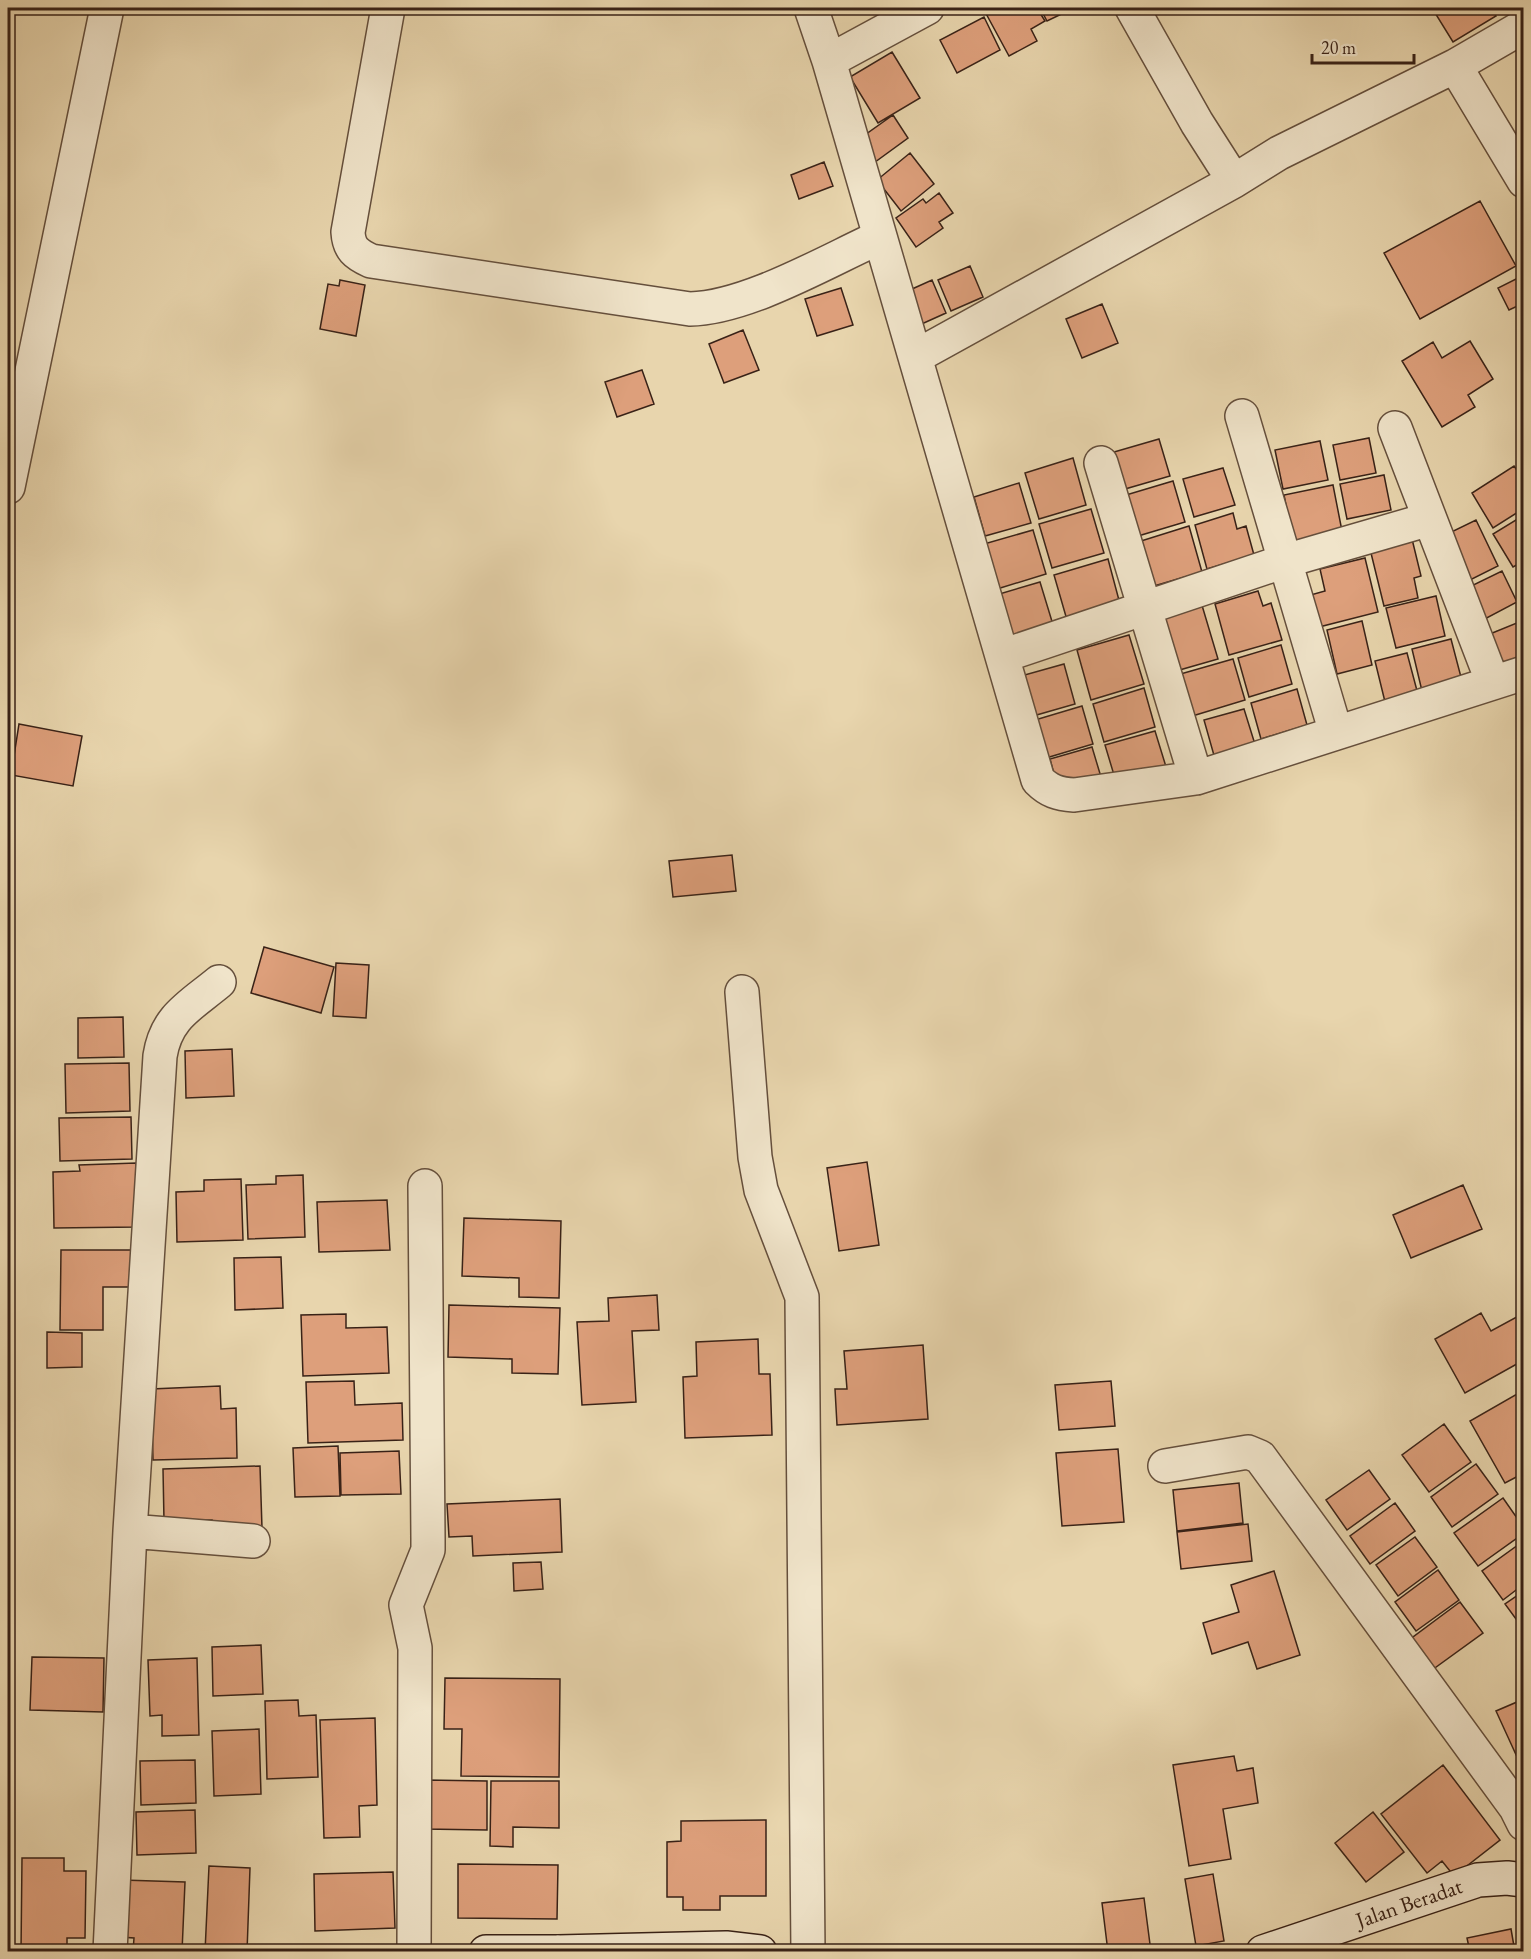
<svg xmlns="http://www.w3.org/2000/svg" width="1531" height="1959" viewBox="0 0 1531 1959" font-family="'EB Garamond',serif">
<rect width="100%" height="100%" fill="#e8d5ad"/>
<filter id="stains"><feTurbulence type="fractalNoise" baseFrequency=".00333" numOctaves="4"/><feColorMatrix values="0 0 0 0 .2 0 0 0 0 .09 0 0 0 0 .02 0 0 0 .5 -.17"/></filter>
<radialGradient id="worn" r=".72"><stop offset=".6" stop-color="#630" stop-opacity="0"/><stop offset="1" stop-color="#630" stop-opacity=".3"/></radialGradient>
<path fill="#dd9f7b" stroke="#392217" stroke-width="1.5" d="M 983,8 L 1037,8 L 1045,21 L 1031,29 L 1037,41 L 1009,56 Z
M 1040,8 L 1074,8 L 1047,21 Z
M 1432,8 L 1491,8 L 1496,16 L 1453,42 Z
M 984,17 L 1000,50 L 957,73 L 940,40 Z
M 892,52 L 920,98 L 878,123 L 850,77 Z
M 893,115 L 908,138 L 871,165 L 855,142 Z
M 910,153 L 934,184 L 901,211 L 877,180 Z
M 824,162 L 833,186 L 799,199 L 791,175 Z
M 939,193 L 953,213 L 939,222 L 943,228 L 916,247 L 896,218 L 923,199 L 926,203 Z
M 1480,201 L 1516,266 L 1420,319 L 1384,253 Z
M 970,266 L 983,297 L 951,311 L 938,280 Z
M 1524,275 L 1524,303 L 1509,310 L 1498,288 Z
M 340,280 L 365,285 L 356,336 L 320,329 L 328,284 L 339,286 Z
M 932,280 L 946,313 L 915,327 L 901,294 Z
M 841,288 L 853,325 L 817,336 L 805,299 Z
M 1102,304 L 1118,343 L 1082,358 L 1066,319 Z
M 743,330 L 759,370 L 724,383 L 709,344 Z
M 1470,341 L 1493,379 L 1468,395 L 1475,407 L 1442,427 L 1402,361 L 1433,342 L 1442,358 Z
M 642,370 L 654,404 L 617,417 L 605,382 Z
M 1369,438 L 1376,473 L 1340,480 L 1333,445 Z
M 1159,439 L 1170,476 L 1125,489 L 1114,452 Z
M 1320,441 L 1328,480 L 1283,489 L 1275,450 Z
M 1073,458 L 1086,505 L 1039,519 L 1025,473 Z
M 1514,466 L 1524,480 L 1524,499 L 1519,502 L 1523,509 L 1493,528 L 1472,493 Z
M 1223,468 L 1235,505 L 1194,517 L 1183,479 Z
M 1384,475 L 1391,510 L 1347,519 L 1340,484 Z
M 1173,481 L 1185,522 L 1138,536 L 1126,495 Z
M 1019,483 L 1031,523 L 985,536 L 974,497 Z
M 1333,485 L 1342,531 L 1293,541 L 1284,495 Z
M 1091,509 L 1104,553 L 1052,568 L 1039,524 Z
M 1233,513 L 1237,529 L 1246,526 L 1254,555 L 1207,569 L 1195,525 Z
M 1524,515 L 1524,561 L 1513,567 L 1493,534 Z
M 1476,520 L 1498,566 L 1464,583 L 1441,537 Z
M 1189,526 L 1202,572 L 1154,586 L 1141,541 Z
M 1033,530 L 1046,574 L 997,589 L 984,544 Z
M 1412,539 L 1421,576 L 1414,578 L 1418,598 L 1384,606 L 1370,549 Z
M 1365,558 L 1378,612 L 1315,628 L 1307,596 L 1325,591 L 1320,569 Z
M 1108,559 L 1120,604 L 1067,620 L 1054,575 Z
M 1502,571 L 1517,602 L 1481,621 L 1465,589 Z
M 1040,582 L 1054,628 L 1010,641 L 996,595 Z
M 1258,591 L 1263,606 L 1271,603 L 1282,640 L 1229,655 L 1215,604 Z
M 1436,596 L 1445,636 L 1396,648 L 1386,608 Z
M 1201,602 L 1218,659 L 1176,671 L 1160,614 Z
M 1524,620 L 1524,660 L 1500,670 L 1485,636 Z
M 1362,621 L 1372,665 L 1337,674 L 1327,630 Z
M 1129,635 L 1144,684 L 1091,700 L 1077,650 Z
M 1451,639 L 1462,681 L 1422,691 L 1412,649 Z
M 1281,645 L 1292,684 L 1249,697 L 1238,658 Z
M 1407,653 L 1420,702 L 1387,710 L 1375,661 Z
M 1233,659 L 1245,700 L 1189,717 L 1177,675 Z
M 1064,664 L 1075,704 L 1033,716 L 1021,676 Z
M 1144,688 L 1155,727 L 1104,742 L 1093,704 Z
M 1297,689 L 1307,725 L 1261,739 L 1251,703 Z
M 1082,706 L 1093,744 L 1046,758 L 1035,720 Z
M 1244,709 L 1258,754 L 1217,766 L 1204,720 Z
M 19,724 L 82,736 L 73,786 L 11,775 Z
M 1155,731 L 1167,770 L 1117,785 L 1105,745 Z
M 1092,747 L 1101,777 L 1058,789 L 1050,759 Z
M 732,855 L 736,891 L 673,897 L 669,861 Z
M 264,947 L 334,967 L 321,1013 L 251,993 Z
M 336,963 L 369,965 L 366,1018 L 333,1016 Z
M 123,1017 L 124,1057 L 78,1058 L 78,1018 Z
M 232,1049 L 234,1096 L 186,1098 L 185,1051 Z
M 129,1063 L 130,1111 L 66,1113 L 65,1064 Z
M 131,1117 L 132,1159 L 60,1161 L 59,1118 Z
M 867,1162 L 879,1245 L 839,1251 L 827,1168 Z
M 136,1163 L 137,1227 L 54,1228 L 53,1172 L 80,1171 L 79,1165 Z
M 303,1175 L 305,1237 L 248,1239 L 246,1185 L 276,1184 L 276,1176 Z
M 241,1179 L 243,1240 L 177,1242 L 176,1192 L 204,1191 L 204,1180 Z
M 1463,1185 L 1482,1229 L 1411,1258 L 1393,1215 Z
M 387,1200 L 390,1250 L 319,1252 L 317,1202 Z
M 464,1218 L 561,1221 L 559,1298 L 519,1297 L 519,1278 L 462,1276 Z
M 61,1250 L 132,1250 L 132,1287 L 103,1287 L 103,1330 L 60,1330 Z
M 281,1257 L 283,1308 L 235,1310 L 234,1258 Z
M 657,1295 L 659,1330 L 632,1331 L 636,1402 L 582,1405 L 577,1322 L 609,1321 L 608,1298 Z
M 449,1305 L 560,1308 L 558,1374 L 512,1373 L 512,1359 L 448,1357 Z
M 1481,1313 L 1491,1331 L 1524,1313 L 1524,1360 L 1465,1393 L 1435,1339 Z
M 346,1314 L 346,1328 L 387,1327 L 389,1373 L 303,1376 L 301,1315 Z
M 47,1332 L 82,1333 L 82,1367 L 47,1368 Z
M 758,1339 L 759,1374 L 770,1374 L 772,1435 L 685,1438 L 683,1377 L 697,1376 L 696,1342 Z
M 923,1345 L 928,1419 L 837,1425 L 835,1389 L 847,1389 L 844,1351 Z
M 354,1381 L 355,1405 L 402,1403 L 403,1440 L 308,1443 L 306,1382 Z
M 1111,1381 L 1115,1426 L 1059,1430 L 1055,1385 Z
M 220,1386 L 221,1409 L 236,1408 L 237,1458 L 153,1460 L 151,1389 Z
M 1524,1390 L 1524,1473 L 1505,1483 L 1470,1421 Z
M 1444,1424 L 1471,1462 L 1429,1492 L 1402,1455 Z
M 338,1446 L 340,1496 L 295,1497 L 293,1448 Z
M 1118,1449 L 1124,1522 L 1062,1526 L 1056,1453 Z
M 399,1451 L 401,1494 L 341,1495 L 340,1453 Z
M 1476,1464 L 1498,1494 L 1452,1527 L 1431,1497 Z
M 260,1466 L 262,1528 L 212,1529 L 212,1520 L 164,1521 L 163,1469 Z
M 1369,1470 L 1390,1499 L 1347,1530 L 1326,1500 Z
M 1239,1483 L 1243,1523 L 1177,1531 L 1173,1490 Z
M 1503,1498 L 1524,1528 L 1524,1533 L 1478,1566 L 1454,1533 Z
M 560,1499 L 562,1552 L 473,1556 L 472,1536 L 449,1537 L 447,1504 Z
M 1395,1503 L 1415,1531 L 1370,1564 L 1350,1536 Z
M 1248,1524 L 1252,1561 L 1181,1569 L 1177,1532 Z
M 1415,1537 L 1437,1567 L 1398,1596 L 1376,1565 Z
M 1518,1545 L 1524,1553 L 1524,1584 L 1503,1600 L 1482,1571 Z
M 541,1562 L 543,1589 L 514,1591 L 513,1563 Z
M 1438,1570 L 1459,1600 L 1416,1631 L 1395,1602 Z
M 1274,1571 L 1300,1655 L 1257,1669 L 1248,1642 L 1212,1654 L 1203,1623 L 1239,1612 L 1231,1585 Z
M 1524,1591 L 1524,1630 L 1505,1604 Z
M 1460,1602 L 1483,1633 L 1432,1670 L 1409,1640 Z
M 261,1645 L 263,1694 L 213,1696 L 212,1647 Z
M 32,1657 L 104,1658 L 103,1712 L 30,1710 Z
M 197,1658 L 199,1735 L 162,1736 L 162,1715 L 150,1716 L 148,1660 Z
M 445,1678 L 560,1679 L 559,1777 L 461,1776 L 462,1729 L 444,1729 Z
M 1524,1699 L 1524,1769 L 1523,1770 L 1496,1711 Z
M 298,1700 L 299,1716 L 316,1715 L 318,1777 L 267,1779 L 265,1701 Z
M 375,1718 L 377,1805 L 359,1806 L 360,1837 L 324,1838 L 320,1720 Z
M 259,1729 L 261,1794 L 214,1796 L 212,1731 Z
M 1234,1756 L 1237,1771 L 1253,1768 L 1258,1803 L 1223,1809 L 1231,1859 L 1189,1866 L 1173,1765 Z
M 195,1760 L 196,1803 L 141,1805 L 140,1761 Z
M 1443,1765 L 1500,1840 L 1454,1876 L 1442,1861 L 1427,1873 L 1381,1814 Z
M 425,1780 L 487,1781 L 487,1830 L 424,1829 Z
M 491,1781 L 559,1781 L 559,1828 L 513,1827 L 513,1847 L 490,1846 Z
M 195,1810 L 196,1853 L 137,1855 L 136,1812 Z
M 1373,1812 L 1404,1852 L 1366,1882 L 1335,1843 Z
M 766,1820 L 766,1896 L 720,1896 L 720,1910 L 683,1910 L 683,1897 L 667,1897 L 667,1842 L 681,1841 L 681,1821 Z
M 22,1858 L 64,1858 L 64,1871 L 86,1871 L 85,1938 L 67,1938 L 67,1952 L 21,1952 Z
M 458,1864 L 558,1865 L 557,1919 L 458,1918 Z
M 209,1866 L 250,1868 L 247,1952 L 205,1952 Z
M 393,1872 L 395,1928 L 315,1931 L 314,1874 Z
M 1213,1874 L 1224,1941 L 1196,1946 L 1185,1879 Z
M 122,1880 L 185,1882 L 182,1952 L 133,1952 L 134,1938 L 120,1937 Z
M 1144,1898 L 1151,1952 L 1108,1952 L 1102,1903 Z
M 1511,1929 L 1515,1952 L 1470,1952 L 1467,1938 Z"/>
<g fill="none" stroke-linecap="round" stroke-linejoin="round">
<g stroke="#654f3c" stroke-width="36">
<path id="street" d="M 388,8 L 348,232 C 349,249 356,254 371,261 L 690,309 C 747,308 827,261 880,237
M 811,8 L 829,61 L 1038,780 C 1049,791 1058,794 1074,795 L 1196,778 L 1524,673
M 1132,8 L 1197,123 L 1234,181 L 1279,153 L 1455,66 L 1524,26
M 829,61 L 927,8
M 1455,66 L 1524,181
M 915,357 L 1234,181
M 1242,416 L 1336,733
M 1395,428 L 1493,683
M 1101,463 L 1196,778
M 8,487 L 107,8
M 1002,656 L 1285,561 L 1430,519
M 742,992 L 755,1157 L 761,1190 L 802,1297 L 808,1952
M 1165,1466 L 1248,1452 L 1260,1457 L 1516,1808 L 1524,1824
M 130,1531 L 253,1541
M 110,1952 L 130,1531 L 160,1056 C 166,1017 190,1006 219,982
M 414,1952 L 415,1648 L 406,1605 L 428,1550 L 428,1538 L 425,1186"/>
</g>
<g stroke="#392217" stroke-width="36">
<path id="secondary" d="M 486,1952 L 557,1952
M 558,1952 L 726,1948 L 760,1952
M 1263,1952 L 1478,1880 L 1507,1878 L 1524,1880"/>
</g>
<use href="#street" stroke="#f0e4ca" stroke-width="33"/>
<use href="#secondary" stroke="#f0e4ca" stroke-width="33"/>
</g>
<g text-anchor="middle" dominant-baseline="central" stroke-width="5" stroke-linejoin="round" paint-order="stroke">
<g font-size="22" fill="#392217" stroke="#f0e4ca">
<text transform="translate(1409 1903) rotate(-19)">Jalan Beradat</text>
</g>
</g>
<rect width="1531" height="1959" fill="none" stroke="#e8d5ad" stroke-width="30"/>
<rect x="9" y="9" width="1513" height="1941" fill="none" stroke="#392217" stroke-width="3"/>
<rect x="15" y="15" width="1501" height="1929" fill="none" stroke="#392217" stroke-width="1.5"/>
<path d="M1312 54v9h102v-9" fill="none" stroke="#392217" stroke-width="3"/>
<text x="1321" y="54" font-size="18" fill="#392217" stroke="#f0e4ca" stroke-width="4.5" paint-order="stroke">20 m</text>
<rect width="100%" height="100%" filter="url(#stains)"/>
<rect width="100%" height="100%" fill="url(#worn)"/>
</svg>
